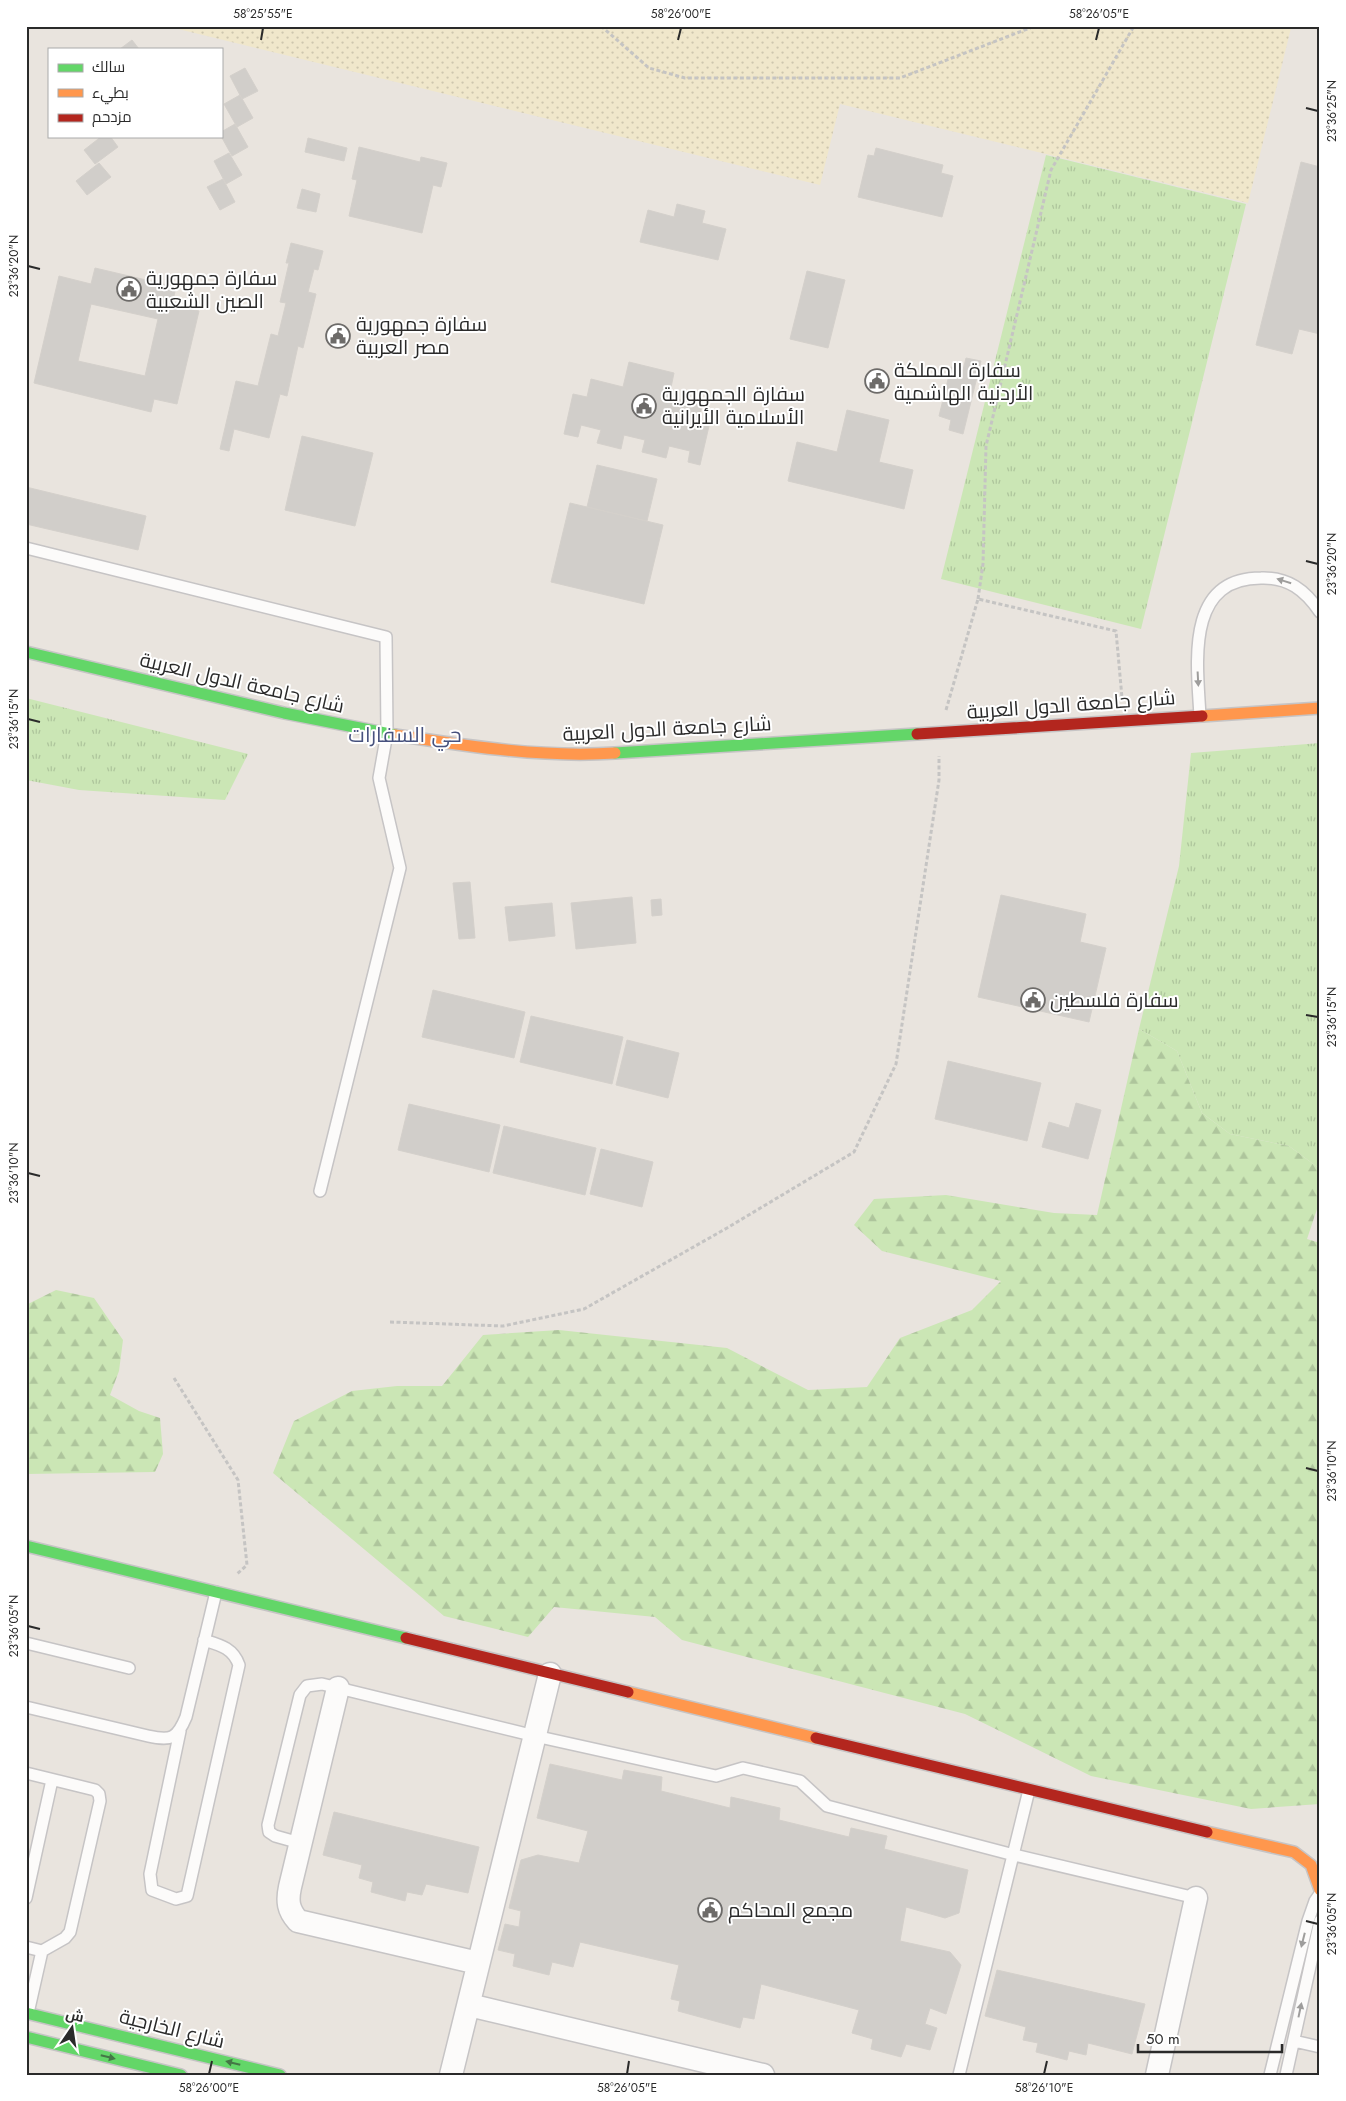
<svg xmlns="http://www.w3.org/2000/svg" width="1346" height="2101" viewBox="0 0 1346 2101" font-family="Jost,Cairo,sans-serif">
<defs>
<pattern id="grass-tufts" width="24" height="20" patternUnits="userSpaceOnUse" patternTransform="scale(1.25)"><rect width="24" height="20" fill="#cbe6b5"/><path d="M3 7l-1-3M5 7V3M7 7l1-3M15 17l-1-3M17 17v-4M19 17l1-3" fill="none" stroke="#aec59c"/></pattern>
<pattern id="forest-firs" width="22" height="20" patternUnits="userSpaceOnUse" patternTransform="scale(1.25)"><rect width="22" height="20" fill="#cbe6b5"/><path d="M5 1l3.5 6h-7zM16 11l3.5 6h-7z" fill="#aec59c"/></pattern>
<pattern id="sand-dots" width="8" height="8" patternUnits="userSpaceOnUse" patternTransform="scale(1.25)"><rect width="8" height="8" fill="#f0e7cb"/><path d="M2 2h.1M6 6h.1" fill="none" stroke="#cec6ae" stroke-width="1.8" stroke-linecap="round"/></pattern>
</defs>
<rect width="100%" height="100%" fill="#e9e4de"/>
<path fill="url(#grass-tufts)" d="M 1046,155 L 1246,204 L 1141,629 L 941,579 Z
M 26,698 L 248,754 L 225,800 L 79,790 L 26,780 Z
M 1320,743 L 1320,1169 L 1289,1146 L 1230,1134 L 1202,1113 L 1177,1051 L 1139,1029 L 1179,866 L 1191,753 Z"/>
<path fill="url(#forest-firs)" d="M 1139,1029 L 1177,1051 L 1202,1113 L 1230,1134 L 1289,1146 L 1320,1169 L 1320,1200 L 1307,1239 L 1320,1243 L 1320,1804 L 1251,1809 L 1091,1776 L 965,1714 L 682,1640 L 655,1617 L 554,1607 L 528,1637 L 444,1616 L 273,1473 L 294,1421 L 352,1391 L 397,1386 L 442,1386 L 483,1335 L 559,1330 L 727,1348 L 808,1390 L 867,1387 L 900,1338 L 972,1310 L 1001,1281 L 882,1251 L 854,1225 L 874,1199 L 946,1195 L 1054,1213 L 1097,1215 Z
M 56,1290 L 94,1298 L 123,1340 L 119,1371 L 110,1395 L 139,1411 L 160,1418 L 163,1454 L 155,1472 L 26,1474 L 26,1305 Z"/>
<path fill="url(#sand-dots)" d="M 166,26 L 1306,26 L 1291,28 L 1248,203 L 840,104 L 820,185 Z"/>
<path fill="#d1ceca" stroke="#d4d0cb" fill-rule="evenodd" d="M 132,40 L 139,49 L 120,49 Z
M 245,68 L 258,91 L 242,99 L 230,76 Z
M 240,95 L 253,118 L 237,127 L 224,104 Z
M 235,124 L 248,147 L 232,156 L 221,136 L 221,132 Z
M 102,136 L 110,136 L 118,147 L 95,164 L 84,150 Z
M 308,138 L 347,148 L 344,161 L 305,152 Z
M 359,147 L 420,162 L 421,157 L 447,163 L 441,187 L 433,185 L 422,233 L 349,216 L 357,180 L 352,179 Z
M 876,148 L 943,165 L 941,173 L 953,176 L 942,217 L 858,197 L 868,155 L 874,156 Z
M 229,153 L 242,175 L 226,184 L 214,161 Z
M 1301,162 L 1320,167 L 1320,334 L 1299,329 L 1292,354 L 1256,345 Z
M 99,163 L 111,177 L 87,195 L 76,181 Z
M 223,179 L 235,202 L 220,210 L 207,187 Z
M 302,189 L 320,194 L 316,212 L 297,208 Z
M 677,204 L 705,211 L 702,223 L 726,229 L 718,260 L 640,242 L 648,210 L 674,217 Z
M 291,243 L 323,251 L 318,270 L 314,269 L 308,292 L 316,294 L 303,348 L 298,346 L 287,396 L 280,394 L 269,438 L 234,429 L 229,451 L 220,449 L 236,381 L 258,386 L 271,334 L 278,336 L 286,303 L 280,302 L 289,263 L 286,263 Z
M 95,268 L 176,287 L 172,305 L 199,311 L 177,404 L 154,399 L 151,412 L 34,383 L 59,276 L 91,284 ZM 91,304 L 158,319 L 145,376 L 78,361 Z
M 807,271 L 845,280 L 828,348 L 790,339 Z
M 966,358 L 981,361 L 963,434 L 949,430 L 951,420 L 939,416 L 951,367 L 963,370 Z
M 629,362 L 674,373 L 669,397 L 702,405 L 698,423 L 709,426 L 700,465 L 688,462 L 690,451 L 669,446 L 666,458 L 642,452 L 645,440 L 624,435 L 621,449 L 597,443 L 601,430 L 581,425 L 578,437 L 564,434 L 573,394 L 587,397 L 591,379 L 623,387 Z
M 847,410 L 889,420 L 879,462 L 913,470 L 904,509 L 788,481 L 797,442 L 837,452 Z
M 302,436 L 373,453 L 355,526 L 285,510 Z
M 597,465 L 657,479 L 647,521 L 587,507 Z
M 26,487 L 146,516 L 138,550 L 26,524 Z
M 570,503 L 663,525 L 644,604 L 551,582 Z
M 470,882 L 475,938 L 459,939 L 453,883 Z
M 1001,895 L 1086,914 L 1080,942 L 1106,948 L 1089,1022 L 978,997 Z
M 632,897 L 636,943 L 576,949 L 571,903 Z
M 661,899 L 662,915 L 652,916 L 651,900 Z
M 552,903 L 555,936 L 509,941 L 505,907 Z
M 433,990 L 525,1012 L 514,1058 L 422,1037 Z
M 531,1016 L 623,1037 L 612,1084 L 520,1062 Z
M 627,1040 L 679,1053 L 668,1098 L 616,1085 Z
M 948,1061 L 1041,1083 L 1027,1141 L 935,1119 Z
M 1076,1103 L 1101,1110 L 1088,1159 L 1042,1147 L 1049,1122 L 1069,1128 Z
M 409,1104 L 500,1125 L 489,1172 L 398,1150 Z
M 504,1126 L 596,1148 L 585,1195 L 493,1173 Z
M 601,1149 L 653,1162 L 642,1207 L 590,1194 Z
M 550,1764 L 622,1780 L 624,1770 L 662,1777 L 661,1791 L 730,1808 L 731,1797 L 780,1808 L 779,1820 L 849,1837 L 851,1828 L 887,1836 L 884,1849 L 968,1870 L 959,1913 L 945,1918 L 906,1907 L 900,1941 L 950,1952 L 961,1965 L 946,2014 L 930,2008 L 925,2024 L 937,2028 L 930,2050 L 906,2044 L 901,2057 L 871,2049 L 873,2039 L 852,2033 L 859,2010 L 761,1984 L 754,2019 L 743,2017 L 740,2028 L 678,2011 L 680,2001 L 671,1999 L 679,1965 L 580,1942 L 573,1967 L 552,1962 L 549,1975 L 513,1966 L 515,1954 L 498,1950 L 505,1924 L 519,1927 L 521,1911 L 509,1908 L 521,1860 L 538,1855 L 579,1863 L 588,1831 L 537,1818 Z
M 334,1812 L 479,1847 L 468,1893 L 426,1884 L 422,1895 L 407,1892 L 405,1901 L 371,1892 L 373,1882 L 359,1878 L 362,1865 L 323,1855 Z
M 997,1970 L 1145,2004 L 1132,2054 L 1088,2043 L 1086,2055 L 1069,2051 L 1067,2060 L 1036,2052 L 1038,2043 L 1023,2040 L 1026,2027 L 985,2016 Z"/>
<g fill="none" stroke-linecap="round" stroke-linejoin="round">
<g stroke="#c6c4c5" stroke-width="14">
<path id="lane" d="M 26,548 L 386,637 L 387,733 L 379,778 L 400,868 L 320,1191
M 1200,716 C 1197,663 1185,578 1261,578 C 1288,577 1305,590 1320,612
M 26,1643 L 129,1668
M 26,1707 L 148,1736 C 171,1741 177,1739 186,1717 L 216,1592
M 180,1731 L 150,1874 L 152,1890 L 176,1899 L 187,1896 L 239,1665 C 233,1648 220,1645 204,1640
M 26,1773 L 95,1790 L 99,1794 L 100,1801 L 70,1932 L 65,1938 L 42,1951 L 26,1947
M 300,1843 L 275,1836 L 269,1832 L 268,1825 L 300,1695 L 307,1686 L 322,1684 L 535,1736 L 716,1776 L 743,1768 L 800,1781 L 827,1806 L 1014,1855 L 1196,1898
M 26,1898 L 52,1780
M 28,2013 L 42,1951
M 1294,2041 L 1320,2047
M 959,2075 L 1029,1790
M 1270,2075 L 1308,1921 L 1315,1901 L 1320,1894
M 1286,2075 L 1320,1921"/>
</g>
<g stroke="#c6c4c5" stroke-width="25">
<path id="street" d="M 338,1688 L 290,1887 C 287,1901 288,1910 298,1921 L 478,1963
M 469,2005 L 763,2075
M 451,2075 L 550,1674
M 1157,2075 L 1196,1898"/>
</g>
<g stroke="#c6c4c5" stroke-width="14">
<path id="fast" d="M 26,652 L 284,713 L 395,735
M 615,753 L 917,734
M 26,1546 L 406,1638
M 26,2013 L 280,2075
M 26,2037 L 181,2075"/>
</g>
<g stroke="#c6c4c5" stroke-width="14">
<path id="slow" d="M 1202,716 L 1320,708
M 395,735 C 467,746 542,758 615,753
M 628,1692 L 816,1738
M 1207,1832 L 1294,1852 L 1311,1865 L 1320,1890"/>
</g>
<g stroke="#c6c4c5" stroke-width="14">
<path id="jam" d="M 917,734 L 1202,716
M 406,1638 L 628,1692
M 816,1738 L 1207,1832"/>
</g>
<path stroke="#c5c4c3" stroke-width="3" stroke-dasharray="4 2.5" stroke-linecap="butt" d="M 601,26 L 649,68 L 685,78 L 900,78 L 1035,26
M 978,599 L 983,564 L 986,446 L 1051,170 L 1134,26
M 946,710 L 978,599 L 1116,631 L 1122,698
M 390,1322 L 503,1326 L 584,1309 L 727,1228 L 854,1152 L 896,1064 L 939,780 L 939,756
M 174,1378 L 238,1480 L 247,1565 L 237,1574"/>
<use href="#lane" stroke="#fcfbfa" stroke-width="11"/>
<use href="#street" stroke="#fcfbfa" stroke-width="22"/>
<use href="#fast" stroke="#63d668" stroke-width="11"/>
<use href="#slow" stroke="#ff974d" stroke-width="11"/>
<use href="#jam" stroke="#b3261e" stroke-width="11"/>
</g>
<defs><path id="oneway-solid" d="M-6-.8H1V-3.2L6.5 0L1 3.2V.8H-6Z" transform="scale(1.25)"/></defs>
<g fill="#9e9d9c">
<use href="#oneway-solid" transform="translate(1284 581) rotate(-163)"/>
<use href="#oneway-solid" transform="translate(1198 679) rotate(87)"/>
<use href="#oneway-solid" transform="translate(1303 1940) rotate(104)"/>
<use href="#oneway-solid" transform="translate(1300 2010) rotate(-78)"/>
</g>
<g fill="#447746">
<use href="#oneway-solid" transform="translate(108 2057) rotate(14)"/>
<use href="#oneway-solid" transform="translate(233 2063) rotate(-166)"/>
</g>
<path fill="none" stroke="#2a2a2a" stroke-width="2" d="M 261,40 L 263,28M 678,40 L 681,28M 1096,40 L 1099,28M 1306,108 L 1318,111M 28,266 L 40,269M 1306,561 L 1318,564M 28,719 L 40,722M 1306,1015 L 1318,1017M 28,1173 L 40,1176M 1306,1468 L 1318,1471M 28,1626 L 40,1629M 1306,1921 L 1318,1924M 209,2074 L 212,2061M 627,2074 L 629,2061M 1044,2074 L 1047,2061"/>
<defs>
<g id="civic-ring" transform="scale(1.25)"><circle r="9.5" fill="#fff" stroke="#6d6b69" stroke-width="1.5"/><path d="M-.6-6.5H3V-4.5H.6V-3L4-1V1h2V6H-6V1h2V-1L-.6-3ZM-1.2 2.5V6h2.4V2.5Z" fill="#6d6b69"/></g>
</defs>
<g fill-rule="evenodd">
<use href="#civic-ring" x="129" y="289"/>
<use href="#civic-ring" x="338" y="336"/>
<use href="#civic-ring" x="877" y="381"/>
<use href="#civic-ring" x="644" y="406"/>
<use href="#civic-ring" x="1033" y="1000"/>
<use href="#civic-ring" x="710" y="1910"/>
</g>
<g text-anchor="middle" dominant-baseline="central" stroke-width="4" stroke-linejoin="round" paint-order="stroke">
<g font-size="20" fill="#2a2a2a" stroke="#fff" text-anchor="start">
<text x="146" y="278">سفارة جمهورية<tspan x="146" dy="23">الصين الشعبية</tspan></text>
<text x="356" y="324">سفارة جمهورية<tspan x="356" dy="23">مصر العربية</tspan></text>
<text x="894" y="370">سفارة المملكة<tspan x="894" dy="23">الأردنية الهاشمية</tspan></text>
<text x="662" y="394">سفارة الجمهورية<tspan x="662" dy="23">الأسلامية الأيرانية</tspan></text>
<text x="1050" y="1000">سفارة فلسطين</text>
<text x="728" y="1910">مجمع المحاكم</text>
</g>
<g font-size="20" fill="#2a2a2a" stroke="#fff">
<text transform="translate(242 683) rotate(13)">شارع جامعة الدول العربية</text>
<text transform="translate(1071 705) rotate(-4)">شارع جامعة الدول العربية</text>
<text transform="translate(667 729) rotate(-3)">شارع جامعة الدول العربية</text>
<text transform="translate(172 2029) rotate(14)">شارع الخارجية</text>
</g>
<g font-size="21" fill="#47527e" stroke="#fff">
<text x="405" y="735">حي السفارات</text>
</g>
</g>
<rect width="1346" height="2101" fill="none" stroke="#ffffff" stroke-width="55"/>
<rect x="48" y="48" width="175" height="90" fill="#ffffff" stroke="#aaaaaa"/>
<rect x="58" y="64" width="25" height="8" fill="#63d668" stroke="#aaaaaa"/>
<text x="92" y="72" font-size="15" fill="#2a2a2a">سالك</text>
<rect x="58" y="89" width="25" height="8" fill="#ff974d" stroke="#aaaaaa"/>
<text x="92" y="98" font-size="15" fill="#2a2a2a">بطيء</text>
<rect x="58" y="114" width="25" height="8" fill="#b3261e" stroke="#aaaaaa"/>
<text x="92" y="122" font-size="15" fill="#2a2a2a">مزدحم</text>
<g transform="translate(72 2028) rotate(13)" stroke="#ffffff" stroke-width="4" paint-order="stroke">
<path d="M0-4L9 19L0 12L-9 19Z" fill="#2a2a2a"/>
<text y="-8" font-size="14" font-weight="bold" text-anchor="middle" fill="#2a2a2a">ش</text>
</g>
<path d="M1138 2044v8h144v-8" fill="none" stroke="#2a2a2a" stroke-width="2.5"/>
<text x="1146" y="2044" font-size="15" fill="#2a2a2a" stroke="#ffffff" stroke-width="4" paint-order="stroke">50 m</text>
<rect x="28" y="28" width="1290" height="2046" fill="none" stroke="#2a2a2a" stroke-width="2"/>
<g font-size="12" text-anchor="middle" fill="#2a2a2a">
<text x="263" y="18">58°25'55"E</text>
<text x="681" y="18">58°26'00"E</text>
<text x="1099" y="18">58°26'05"E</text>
<text transform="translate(1332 111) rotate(-90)" y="4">23°36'25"N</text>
<text transform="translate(14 266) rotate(-90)" y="4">23°36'20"N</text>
<text transform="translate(1332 564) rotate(-90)" y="4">23°36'20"N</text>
<text transform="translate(14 719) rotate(-90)" y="4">23°36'15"N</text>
<text transform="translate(1332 1017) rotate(-90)" y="4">23°36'15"N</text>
<text transform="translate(14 1173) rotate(-90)" y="4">23°36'10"N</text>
<text transform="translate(1332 1471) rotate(-90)" y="4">23°36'10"N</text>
<text transform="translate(14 1626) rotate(-90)" y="4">23°36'05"N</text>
<text transform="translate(1332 1924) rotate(-90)" y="4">23°36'05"N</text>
<text x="209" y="2092">58°26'00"E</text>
<text x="627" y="2092">58°26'05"E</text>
<text x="1044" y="2092">58°26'10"E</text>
</g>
</svg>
